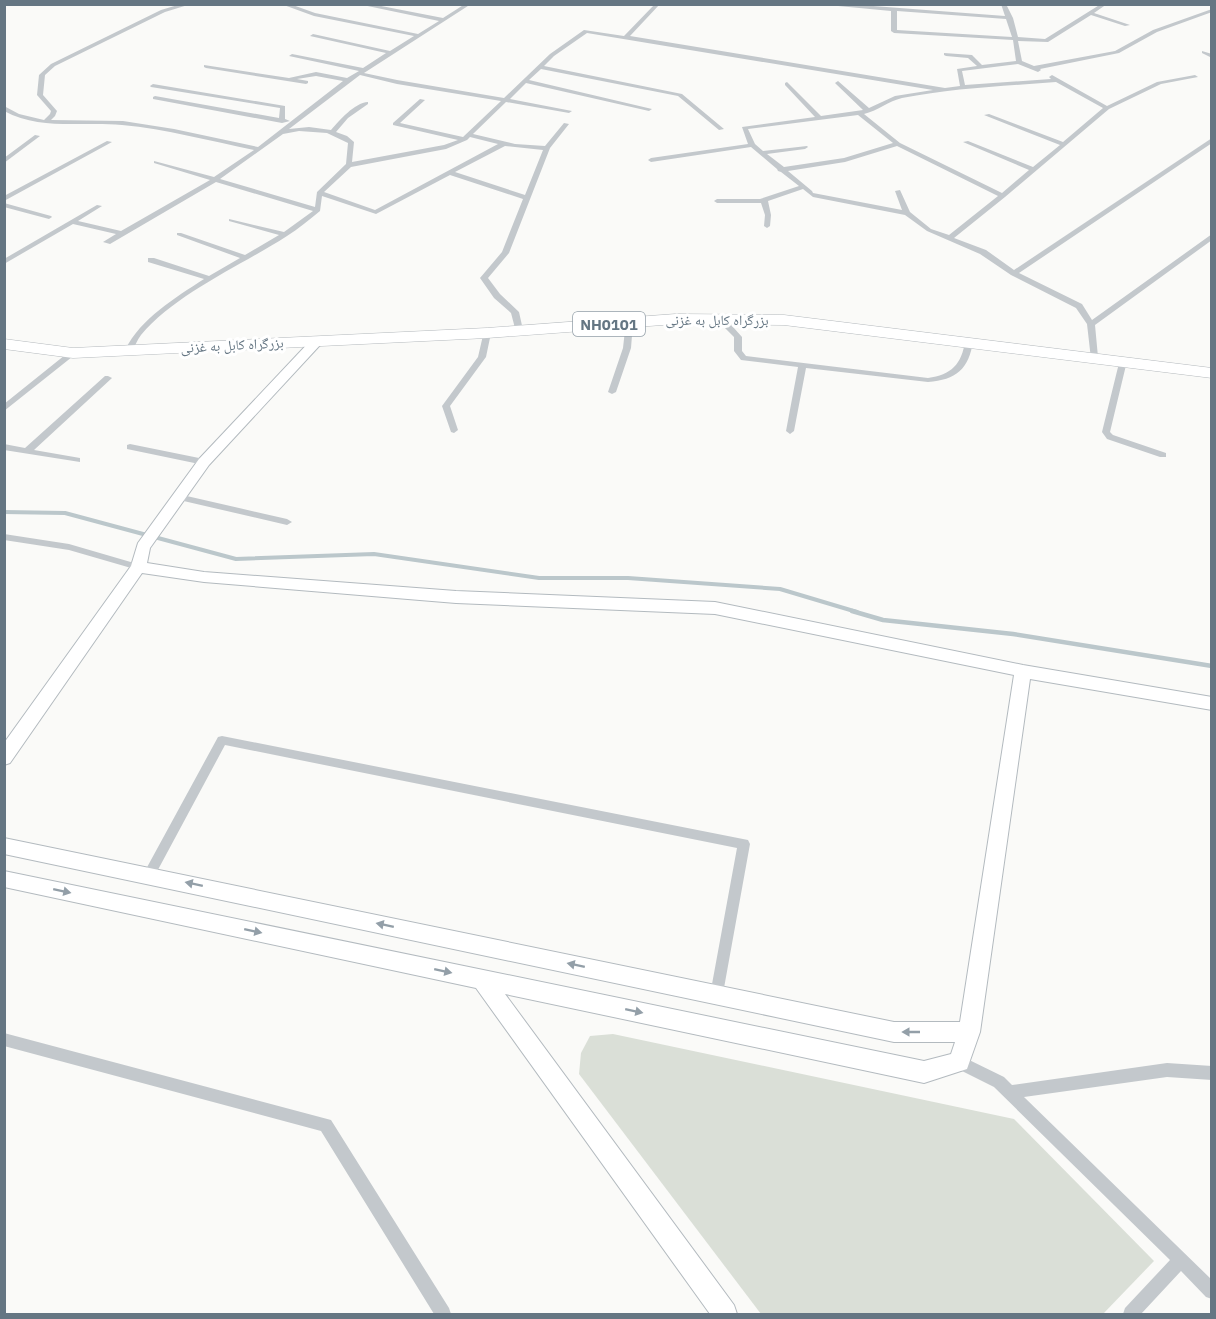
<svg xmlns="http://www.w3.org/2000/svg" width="1216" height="1319" viewBox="0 0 1216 1319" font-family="'IBM Plex Sans','Noto Naskh Arabic',sans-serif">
<rect width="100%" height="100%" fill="#fafaf8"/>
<path fill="#dadfd7" d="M 613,1034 L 1014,1119 L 1154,1261 L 1103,1314 L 761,1314 L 579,1074 L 581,1053 L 590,1036 Z"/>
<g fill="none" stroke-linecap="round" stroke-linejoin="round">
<path stroke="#bbc7cb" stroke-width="4" d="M 4,512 L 65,513 L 236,559 L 374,554 L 539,578 L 628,578 L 780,589 L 857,612"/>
<path stroke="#bbc7cb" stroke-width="4.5" d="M 852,611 L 883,620 L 1013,634 L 1212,666"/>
<g stroke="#b3babf" stroke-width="2">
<path id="secondary" d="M 317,337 L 321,338 L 321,344 L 209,465 L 150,548 L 147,563 L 204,572 L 456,591 L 715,602 L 1023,665 L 1212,697 L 1212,710 L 1030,679 L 980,1032 L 967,1069 L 924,1083 L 505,994 L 734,1305 L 737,1314 L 710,1314 L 476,988 L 4,887 L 4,871 L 924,1061 L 951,1054 L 955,1042 L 894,1042 L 4,854 L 4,838 L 894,1022 L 960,1022 L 1014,675 L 715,614 L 456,603 L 204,582 L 142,573 L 10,763 L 4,765 L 4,743 L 131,566 L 138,543 L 199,459 L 313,338 Z"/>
</g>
<g stroke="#b4b9bd" stroke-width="1">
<path id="highway" d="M 676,314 L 784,315 L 1212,368 L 1212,378 L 784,325 L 676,324 L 487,338 L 73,358 L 4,349 L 4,339 L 73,348 L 487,328 Z"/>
</g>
<path fill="#c3c8cc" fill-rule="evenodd" d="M 181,4 L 191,4 L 165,12 L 55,66 L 45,75 L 43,95 L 57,111 L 55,116 L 51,120 L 123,121 L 174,129 L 258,147 L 343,81 L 316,76 L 297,79 L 308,81 L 308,83 L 306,84 L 206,68 L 204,67 L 204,65 L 289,78 L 316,72 L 347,78 L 359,71 L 289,56 L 292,54 L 363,68 L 386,53 L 310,36 L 313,34 L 390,51 L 414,36 L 314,16 L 281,4 L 290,4 L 315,13 L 418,34 L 439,21 L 358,4 L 371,4 L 443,18 L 465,4 L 471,4 L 364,73 L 397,80 L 504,98 L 550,54 L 584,30 L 624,36 L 655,4 L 660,4 L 630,36 L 945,88 L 960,86 L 957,69 L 977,66 L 968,58 L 946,56 L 944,55 L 944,53 L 972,55 L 982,65 L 1016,61 L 1013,40 L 894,33 L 891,31 L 891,11 L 817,4 L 847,4 L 1005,16 L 1001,4 L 1006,4 L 1013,18 L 1018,37 L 1045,39 L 1101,4 L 1107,4 L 1094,13 L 1130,25 L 1125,26 L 1091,15 L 1048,42 L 1018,41 L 1022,61 L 1034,66 L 1115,51 L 1153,30 L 1212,9 L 1212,12 L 1157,32 L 1119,53 L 1040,69 L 1041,70 L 1038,72 L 1018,64 L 962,71 L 965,85 L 1051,79 L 1049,77 L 1052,75 L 1107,106 L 1157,82 L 1195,75 L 1198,77 L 1161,84 L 1109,109 L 1005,197 L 954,238 L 986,250 L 1014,270 L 1212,138 L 1212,143 L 1019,273 L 1082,304 L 1092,320 L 1212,234 L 1212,240 L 1095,325 L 1098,357 L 1097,359 L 1091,359 L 1087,324 L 1076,308 L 1011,275 L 980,254 L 927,231 L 905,215 L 813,197 L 803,189 L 768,201 L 771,215 L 770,226 L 767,228 L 764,226 L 765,215 L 761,203 L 717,203 L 714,201 L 717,199 L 760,199 L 799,186 L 781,172 L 778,171 L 777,169 L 751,147 L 651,162 L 648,160 L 651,158 L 748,144 L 742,127 L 815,117 L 785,85 L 785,83 L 787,82 L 821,116 L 863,110 L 836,84 L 835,83 L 838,81 L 869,108 L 895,96 L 933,90 L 587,33 L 554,56 L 544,66 L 682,94 L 724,129 L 719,130 L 678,96 L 541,69 L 529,80 L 652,109 L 649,111 L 526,83 L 510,99 L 572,111 L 569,113 L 506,102 L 473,134 L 515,144 L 545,146 L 564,123 L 569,124 L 550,148 L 509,253 L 488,278 L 500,294 L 519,312 L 523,330 L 522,332 L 516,332 L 511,313 L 494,298 L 480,278 L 502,252 L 523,199 L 450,175 L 376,214 L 322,196 L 320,211 C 309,220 298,229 287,236 C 242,265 175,294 141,335 C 137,340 135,346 132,352 L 129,352 L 125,350 C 141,318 175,298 204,279 L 148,262 L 148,258 L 154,258 L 209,276 L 240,258 L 177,235 L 177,233 L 181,233 L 245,255 L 279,235 L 229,221 L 229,219 L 284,232 L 313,211 L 216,182 L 110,244 L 103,242 L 116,234 L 73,224 L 4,264 L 4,259 L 97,205 L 102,206 L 78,221 L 121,231 L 210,180 L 154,163 L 154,161 L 214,177 L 254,150 C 210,141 166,129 122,125 C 82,121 42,131 4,111 L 4,106 L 19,114 L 44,120 L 50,114 L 51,111 L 37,95 L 39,75 L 51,64 L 161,10 ZM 897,11 L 1006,19 L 1012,37 L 897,30 ZM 360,75 L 397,84 L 501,101 L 463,137 L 400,123 L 425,100 L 420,99 L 393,123 L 393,125 L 458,140 L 444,145 L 352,162 L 354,142 L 347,136 L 336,132 L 348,118 L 368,104 L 368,102 C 354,103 340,120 331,130 L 309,127 L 289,129 ZM 1056,82 L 1103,108 L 1063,142 L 989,114 L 984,115 L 1060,145 L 1033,167 L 968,141 L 963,142 L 1029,170 L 1002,193 L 900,143 L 864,114 C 877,111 889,101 902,98 C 953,88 1005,86 1056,82 ZM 858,115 L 893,143 L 844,158 L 784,167 L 767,154 L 805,149 L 808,147 L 807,146 L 763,151 L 755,144 L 748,129 ZM 299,131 L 327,133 L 348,143 L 346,164 L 317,192 L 315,207 L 220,179 L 283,134 ZM 470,137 L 498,144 L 375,210 L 324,192 L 351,167 L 446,149 L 467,140 ZM 505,146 L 543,150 L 525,195 L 455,172 ZM 897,146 L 998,196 L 949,235 L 931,229 L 910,212 L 900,190 L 895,191 L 902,210 L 813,193 L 812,191 L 788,171 L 845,162 Z
M 1202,51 L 1212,54 L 1212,58 L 1202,53 Z
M 153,84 L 285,106 L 285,119 L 290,121 L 282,123 L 153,99 L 153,97 L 155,96 L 279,118 L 280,108 L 151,87 L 150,86 Z
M 35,135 L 40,136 L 4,163 L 4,158 Z
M 107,141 L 112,142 L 4,201 L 4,196 Z
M 4,203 L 51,216 L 52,217 L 49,219 L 4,207 Z
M 719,318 L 725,318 L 742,337 L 742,351 L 746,356 L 928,378 C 951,375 962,364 965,341 L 969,339 L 973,341 C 969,369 956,380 928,382 L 806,368 L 794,431 L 790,434 L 786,431 L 798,367 L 741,360 L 734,351 L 734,337 L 719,322 Z
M 626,321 L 632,321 L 633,323 L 631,348 L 616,392 L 612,394 L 608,392 L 623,348 Z
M 484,331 L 487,331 L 491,333 L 486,357 L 450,406 L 458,430 L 454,433 L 451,432 L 442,406 L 478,357 Z
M 70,351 L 76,351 L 77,353 L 4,411 L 4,404 Z
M 1120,359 L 1123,359 L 1127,361 L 1110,432 L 1113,435 L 1166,453 L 1166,457 L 1160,457 L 1107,439 L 1102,432 Z
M 105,376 L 108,376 L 112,378 L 34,450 L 80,458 L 80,462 L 4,450 L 4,444 L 25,448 Z
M 130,444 L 204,459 L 208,462 L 204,465 L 127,449 L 127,445 Z
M 178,494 L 287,519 L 292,522 L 287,525 L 175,499 L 173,497 L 175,495 Z
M 4,534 L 69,544 L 141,565 L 143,567 L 138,570 L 69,550 L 4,540 Z
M 222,736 L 748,840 L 750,844 L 722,999 L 717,1001 L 712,999 L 710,995 L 737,848 L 225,745 L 153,879 L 149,880 L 145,879 L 143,875 L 145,871 L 218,737 Z
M 4,1033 L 331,1120 L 449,1308 L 451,1314 L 434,1314 L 321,1131 L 4,1046 Z
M 959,1055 L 1004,1077 L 1012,1085 L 1167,1063 L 1212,1066 L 1212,1080 L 1167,1077 L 1024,1097 L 1212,1280 L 1212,1299 L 1206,1297 L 1181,1271 L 1141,1314 L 1123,1314 L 1125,1308 L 1170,1260 L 994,1087 L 954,1067 L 952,1062 L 954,1057 Z"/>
<use href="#secondary" fill="#fff" fill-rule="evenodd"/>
<use href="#highway" fill="#fff" fill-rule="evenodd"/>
</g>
<defs><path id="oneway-solid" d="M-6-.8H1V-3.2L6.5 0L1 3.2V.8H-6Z" transform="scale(1.5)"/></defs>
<g fill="#939fa8">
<use href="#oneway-solid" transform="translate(194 884) rotate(-168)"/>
<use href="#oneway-solid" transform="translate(62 891) rotate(12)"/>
<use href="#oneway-solid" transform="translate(385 925) rotate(-168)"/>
<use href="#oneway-solid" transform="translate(253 931) rotate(12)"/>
<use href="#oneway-solid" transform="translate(576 965) rotate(-168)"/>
<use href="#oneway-solid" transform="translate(443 971) rotate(12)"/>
<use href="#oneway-solid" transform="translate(634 1011) rotate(12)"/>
<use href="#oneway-solid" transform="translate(911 1032) rotate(180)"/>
</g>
<g text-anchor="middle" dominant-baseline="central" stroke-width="6" stroke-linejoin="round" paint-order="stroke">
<g font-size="14" fill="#657683" stroke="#fff">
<text x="717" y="320">بزرگراه کابل به غزنی</text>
<text transform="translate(232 345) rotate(-3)">بزرگراه کابل به غزنی</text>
</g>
<rect fill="#fff" stroke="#939fa8" stroke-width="1.5" x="573" y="312" width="72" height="24" rx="4.5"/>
<g font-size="15" font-weight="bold" fill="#657683">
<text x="609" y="324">NH0101</text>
</g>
</g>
<rect width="1216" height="1319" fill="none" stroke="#657683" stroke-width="12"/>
</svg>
